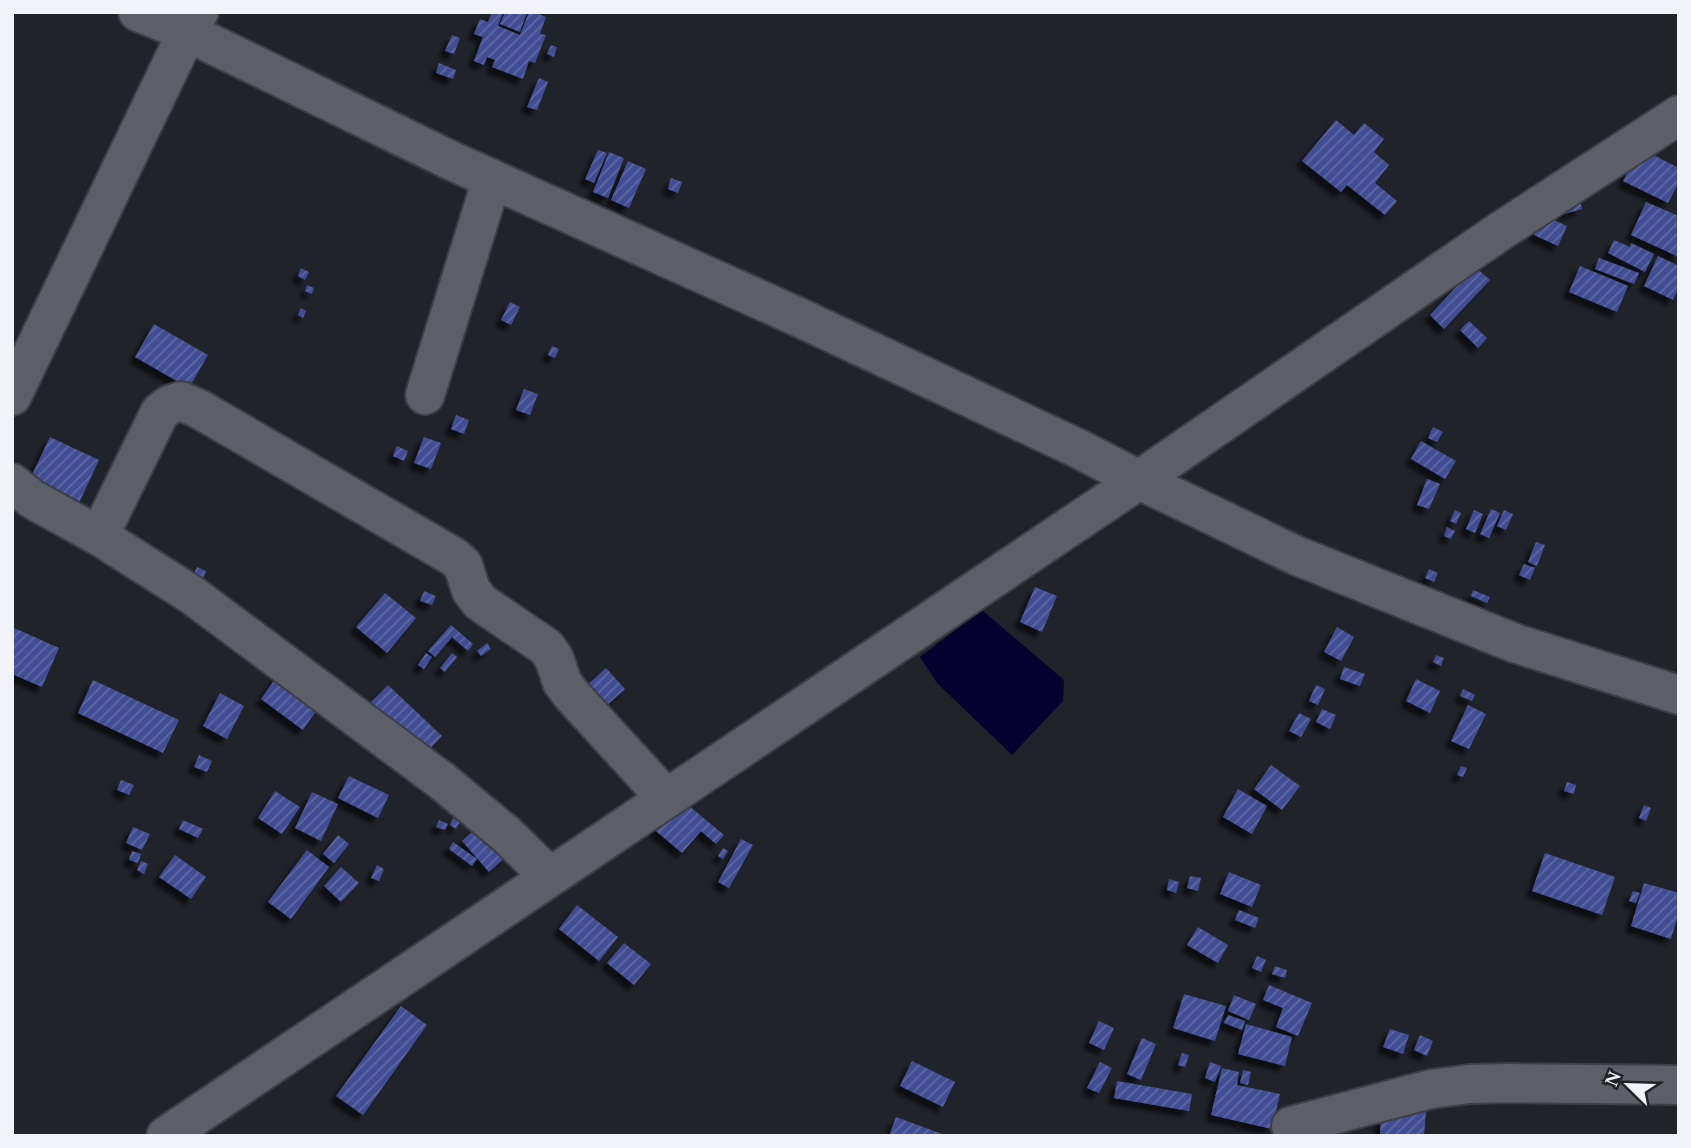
<svg xmlns="http://www.w3.org/2000/svg" width="1691" height="1148" viewBox="0 0 1691 1148" font-family="'Times New Roman',serif">
<defs>
<pattern id="building-hatch" width="6" height="6" patternUnits="userSpaceOnUse" patternTransform="scale(1.75)"><rect width="6" height="6" fill="#414e93"/><path d="M-1 1l2-2M0 6l6-6M5 7l2-2" fill="none" stroke="#5d68a3"/></pattern>
<filter id="shadow"><feDropShadow dx="-6" dy="6" stdDeviation="2" flood-color="#0009"/></filter>
</defs>
<rect width="100%" height="100%" fill="#20232a"/>
<path fill="#050230" d="M 982,610 L 1064,680 L 1063,701 L 1012,755 L 937,683 L 920,657 Z"/>
<path fill="url(#building-hatch)" filter="url(#shadow)" d="M 492,12 L 503,12 L 498,26 L 520,35 L 529,12 L 534,12 L 546,17 L 540,34 L 546,35 L 535,63 L 529,61 L 523,79 L 492,67 L 495,60 L 487,57 L 484,65 L 474,61 L 483,37 L 474,34 L 480,19 L 488,22 Z
M 505,12 L 527,12 L 520,32 L 500,24 Z
M 452,35 L 460,38 L 454,54 L 445,51 Z
M 551,45 L 557,47 L 554,57 L 547,54 Z
M 439,63 L 456,70 L 453,79 L 436,73 Z
M 539,78 L 548,82 L 537,110 L 527,107 Z
M 1336,120 L 1354,135 L 1364,123 L 1384,139 L 1374,152 L 1389,165 L 1375,183 L 1397,201 L 1385,215 L 1347,185 L 1341,192 L 1302,161 Z
M 1640,148 L 1679,168 L 1679,182 L 1668,203 L 1623,181 Z
M 598,150 L 607,153 L 594,183 L 585,179 Z
M 609,152 L 624,158 L 608,198 L 593,192 Z
M 628,161 L 646,169 L 629,208 L 611,200 Z
M 671,178 L 682,182 L 678,193 L 668,189 Z
M 1579,195 L 1582,209 L 1557,216 Z
M 1646,202 L 1679,216 L 1679,257 L 1631,235 Z
M 1543,215 L 1567,226 L 1558,246 L 1534,235 Z
M 1614,240 L 1630,247 L 1631,243 L 1654,254 L 1645,272 L 1608,253 Z
M 1658,256 L 1679,266 L 1679,287 L 1673,300 L 1644,286 Z
M 1599,258 L 1639,273 L 1634,284 L 1595,269 Z
M 1580,266 L 1628,286 L 1617,312 L 1569,292 Z
M 1475,267 L 1490,280 L 1444,329 L 1430,315 Z
M 301,268 L 309,272 L 305,280 L 298,276 Z
M 307,285 L 314,288 L 312,294 L 305,291 Z
M 510,302 L 520,307 L 511,325 L 501,320 Z
M 301,308 L 306,311 L 303,318 L 298,315 Z
M 1469,321 L 1487,338 L 1478,348 L 1460,330 Z
M 154,324 L 208,355 L 189,388 L 135,357 Z
M 552,346 L 559,349 L 555,358 L 548,355 Z
M 524,389 L 538,394 L 530,415 L 516,410 Z
M 456,415 L 469,420 L 464,434 L 451,429 Z
M 1433,427 L 1443,432 L 1437,442 L 1428,438 Z
M 50,437 L 99,460 L 79,503 L 30,479 Z
M 424,437 L 441,443 L 431,469 L 414,463 Z
M 1421,441 L 1456,461 L 1445,479 L 1411,459 Z
M 397,446 L 408,451 L 404,461 L 393,456 Z
M 1427,479 L 1440,484 L 1429,509 L 1417,505 Z
M 1491,509 L 1500,513 L 1489,538 L 1480,534 Z
M 1455,510 L 1461,513 L 1456,524 L 1450,521 Z
M 1474,510 L 1483,514 L 1475,533 L 1466,529 Z
M 1504,510 L 1513,514 L 1506,530 L 1497,526 Z
M 1447,527 L 1455,531 L 1451,539 L 1444,536 Z
M 1536,542 L 1545,545 L 1537,566 L 1528,562 Z
M 1524,564 L 1535,568 L 1530,580 L 1519,575 Z
M 197,567 L 206,571 L 201,584 L 191,581 Z
M 1429,569 L 1438,573 L 1434,582 L 1425,578 Z
M 1035,587 L 1057,596 L 1042,632 L 1020,622 Z
M 1473,590 L 1490,597 L 1487,603 L 1471,596 Z
M 424,591 L 436,596 L 432,605 L 420,601 Z
M 385,593 L 416,618 L 387,653 L 356,627 Z
M 451,625 L 473,644 L 468,651 L 452,637 L 435,657 L 428,651 Z
M 12,627 L 59,648 L 42,687 L 12,674 Z
M 1337,627 L 1354,637 L 1341,661 L 1324,652 Z
M 487,643 L 491,649 L 481,656 L 477,651 Z
M 426,653 L 432,657 L 424,669 L 418,665 Z
M 452,653 L 457,657 L 445,672 L 440,668 Z
M 1436,655 L 1444,658 L 1441,666 L 1433,662 Z
M 1344,667 L 1365,674 L 1360,686 L 1340,679 Z
M 606,668 L 625,689 L 596,715 L 577,694 Z
M 278,675 L 320,705 L 303,730 L 261,699 Z
M 1416,679 L 1440,691 L 1430,713 L 1406,701 Z
M 93,680 L 179,720 L 163,753 L 78,713 Z
M 388,685 L 442,736 L 426,753 L 371,702 Z
M 1316,685 L 1325,689 L 1318,705 L 1309,701 Z
M 1463,689 L 1475,695 L 1472,701 L 1460,696 Z
M 220,693 L 244,706 L 227,739 L 203,726 Z
M 1468,705 L 1486,714 L 1469,749 L 1451,741 Z
M 1322,709 L 1336,715 L 1330,729 L 1316,722 Z
M 1299,713 L 1311,719 L 1301,737 L 1289,731 Z
M 199,755 L 212,761 L 207,772 L 194,767 Z
M 1271,765 L 1300,786 L 1282,810 L 1254,789 Z
M 1461,766 L 1467,768 L 1463,777 L 1457,775 Z
M 349,776 L 389,795 L 378,818 L 338,798 Z
M 121,780 L 134,785 L 129,795 L 117,790 Z
M 1567,782 L 1576,785 L 1574,794 L 1564,791 Z
M 1238,789 L 1267,806 L 1252,834 L 1223,817 Z
M 275,791 L 300,807 L 282,834 L 258,818 Z
M 312,792 L 338,804 L 321,841 L 295,828 Z
M 676,795 L 724,835 L 716,844 L 701,831 L 682,853 L 650,826 Z
M 1644,805 L 1651,808 L 1646,821 L 1639,818 Z
M 453,818 L 460,822 L 456,829 L 450,825 Z
M 183,820 L 203,829 L 198,838 L 179,829 Z
M 439,820 L 448,824 L 445,830 L 436,827 Z
M 481,824 L 509,854 L 489,872 L 462,841 Z
M 133,827 L 150,834 L 142,850 L 126,843 Z
M 338,835 L 349,844 L 334,863 L 323,854 Z
M 741,839 L 753,845 L 729,888 L 718,882 Z
M 453,842 L 477,859 L 472,866 L 449,849 Z
M 723,848 L 728,851 L 723,859 L 718,856 Z
M 307,850 L 329,867 L 291,919 L 268,902 Z
M 132,851 L 141,854 L 138,863 L 129,860 Z
M 1545,853 L 1615,877 L 1602,915 L 1532,891 Z
M 175,855 L 206,877 L 191,899 L 159,877 Z
M 141,861 L 148,864 L 144,874 L 137,870 Z
M 377,865 L 384,869 L 379,881 L 371,878 Z
M 341,867 L 359,883 L 341,902 L 324,886 Z
M 1229,872 L 1261,885 L 1252,907 L 1220,894 Z
M 1190,876 L 1201,878 L 1198,891 L 1187,888 Z
M 1169,879 L 1179,882 L 1176,893 L 1167,890 Z
M 1644,883 L 1679,893 L 1679,912 L 1671,939 L 1631,926 Z
M 1633,891 L 1640,893 L 1636,903 L 1629,901 Z
M 577,905 L 618,937 L 599,961 L 559,929 Z
M 1239,910 L 1259,918 L 1255,928 L 1235,920 Z
M 1198,927 L 1228,945 L 1218,963 L 1187,945 Z
M 624,943 L 651,964 L 634,985 L 607,963 Z
M 1257,956 L 1266,960 L 1261,972 L 1252,968 Z
M 1275,966 L 1287,970 L 1285,978 L 1272,974 Z
M 1269,985 L 1312,1003 L 1298,1036 L 1276,1027 L 1283,1008 L 1263,1000 Z
M 1184,994 L 1226,1006 L 1215,1041 L 1173,1028 Z
M 1234,995 L 1256,1004 L 1249,1020 L 1228,1011 Z
M 401,1006 L 427,1025 L 363,1115 L 336,1096 Z
M 1228,1015 L 1245,1021 L 1242,1030 L 1224,1023 Z
M 1099,1021 L 1114,1028 L 1104,1050 L 1089,1043 Z
M 1246,1024 L 1292,1037 L 1285,1066 L 1238,1054 Z
M 1390,1029 L 1409,1035 L 1403,1054 L 1383,1047 Z
M 1420,1035 L 1433,1041 L 1427,1056 L 1414,1050 Z
M 1142,1038 L 1156,1044 L 1141,1080 L 1127,1074 Z
M 1182,1053 L 1189,1055 L 1185,1067 L 1178,1065 Z
M 912,1061 L 955,1082 L 943,1107 L 900,1086 Z
M 1100,1062 L 1112,1068 L 1099,1093 L 1087,1088 Z
M 1210,1062 L 1221,1066 L 1215,1082 L 1205,1078 Z
M 1222,1068 L 1239,1072 L 1237,1085 L 1280,1094 L 1272,1129 L 1211,1115 Z
M 1243,1070 L 1251,1072 L 1248,1085 L 1240,1083 Z
M 1117,1081 L 1192,1094 L 1189,1111 L 1114,1098 Z
M 1381,1109 L 1426,1112 L 1424,1136 L 1380,1136 Z
M 896,1117 L 945,1135 L 945,1136 L 889,1136 Z"/>
<g fill="none" stroke-linecap="round" stroke-linejoin="round">
<g stroke="#3d3f45" stroke-width="42">
<path id="minor" d="M 138,12 L 187,32 L 452,161 L 796,316 L 1077,448 L 1139,480 L 1295,555 L 1517,644 L 1679,695
M 425,395 L 492,179
M 12,396 L 187,32 L 199,12
M 12,483 L 32,499 L 99,536 L 192,595 L 442,781 L 507,835 L 550,877
M 99,536 L 160,412 L 169,405 L 181,401 L 199,409 L 454,557 L 463,565 L 471,590 L 480,602 L 546,647 L 554,658 L 562,682 L 570,693 L 666,798
M 1291,1126 L 1431,1089 L 1470,1084 L 1507,1083 L 1679,1085
M 166,1136 L 1139,480 L 1499,232 L 1679,115"/>
</g>
<use href="#minor" stroke="#5d5f68" stroke-width="38"/>
</g>
<rect width="1691" height="1148" fill="none" stroke="#f1f3f8" stroke-width="28"/>
<g transform="translate(1628 1085) rotate(293)" stroke="#20232a" stroke-width="5" paint-order="stroke">
<path d="M0-5L12 26L0 18L-12 26Z" fill="#f1f3f8"/>
<text y="-10" font-size="19" font-weight="bold" text-anchor="middle" fill="#f1f3f8">N</text>
</g>
</svg>
